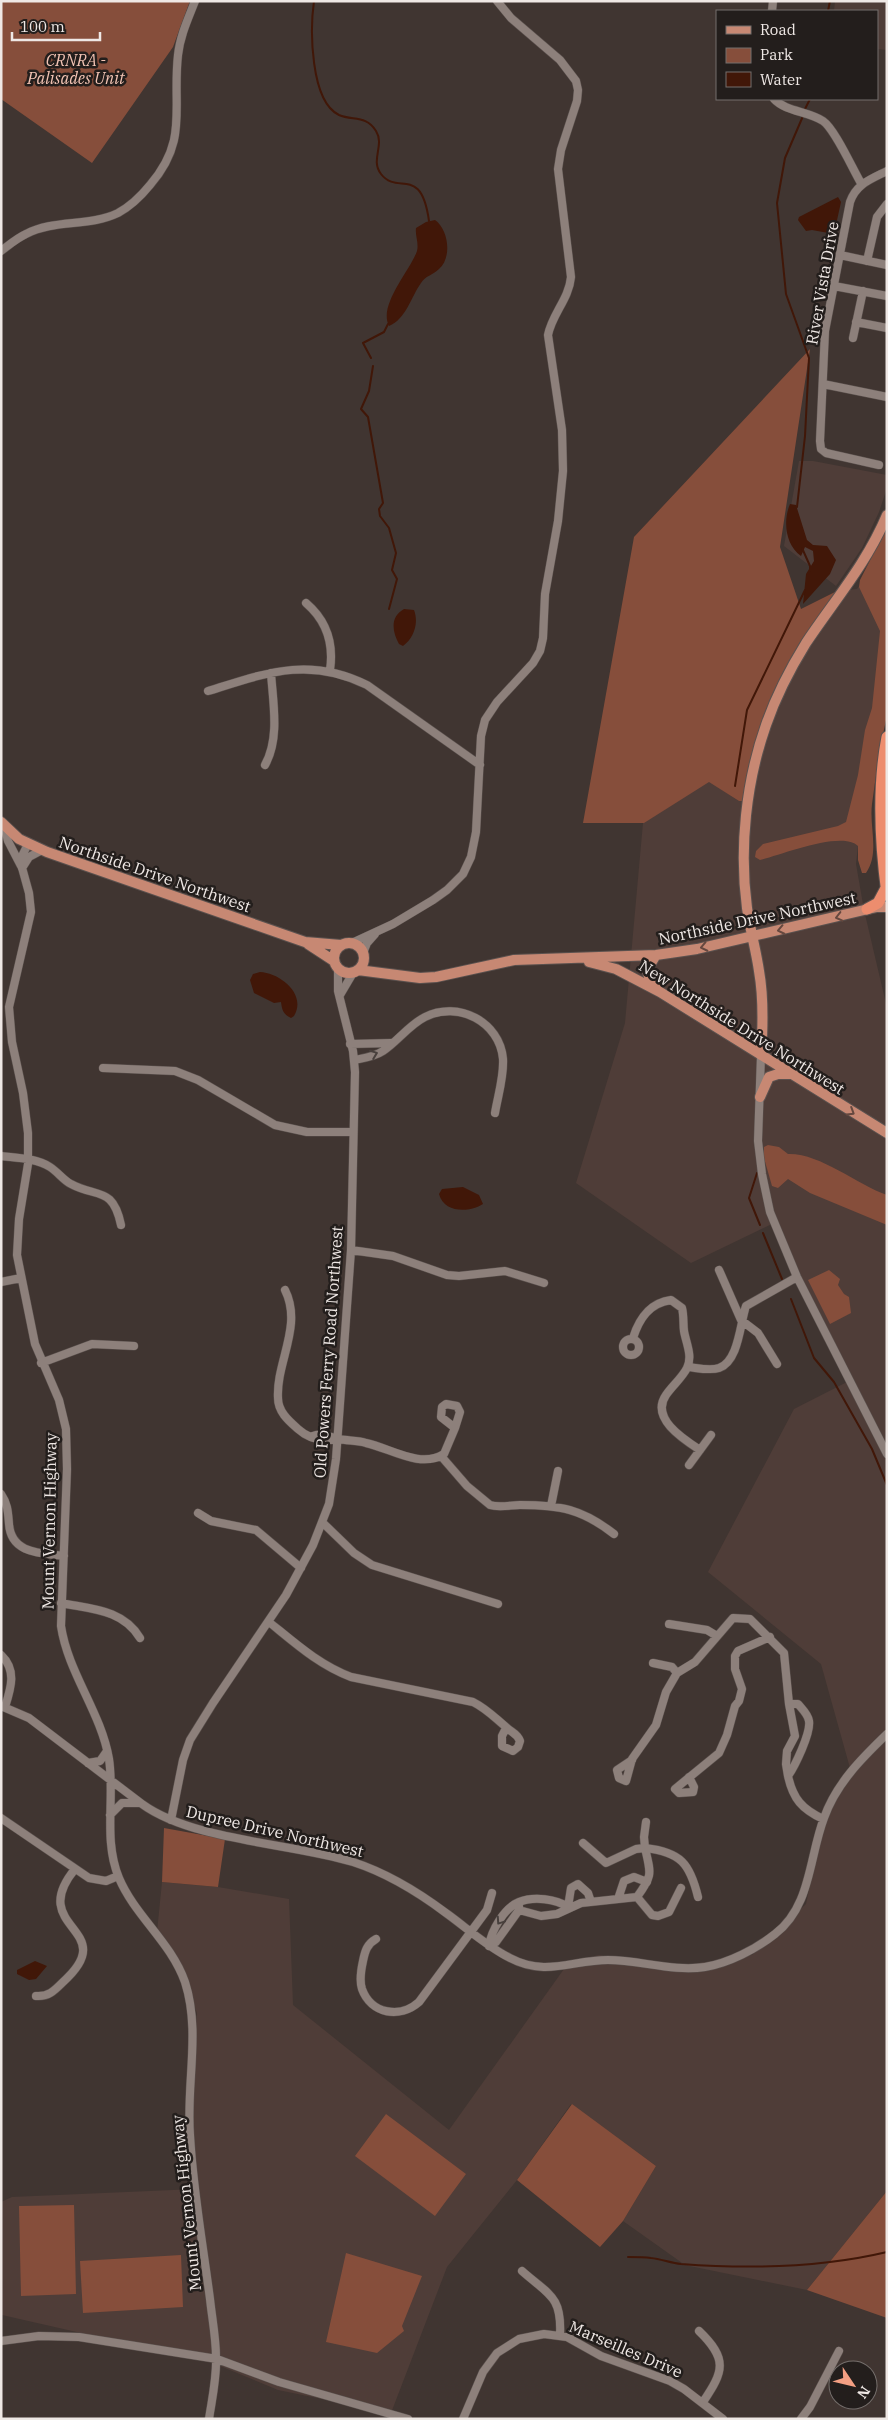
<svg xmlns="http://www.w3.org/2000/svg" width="888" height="2420" viewBox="0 0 888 2420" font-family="'IBM Plex Serif',serif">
<rect width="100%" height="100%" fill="#403531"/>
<path fill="#4f3d38" d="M 835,1 L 887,1 L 887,50 L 877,49 L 877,11 L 834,11 Z
M 799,461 L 813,461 L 887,475 L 887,488 L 879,512 L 862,548 L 836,586 L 784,546 Z
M 865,578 L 887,586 L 856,864 L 864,910 L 887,1008 L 887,2191 L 807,2290 L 685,2265 L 623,2221 L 656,2166 L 571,2104 L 517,2180 L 447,2267 L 391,2413 L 278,2390 L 213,2363 L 2,2315 L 1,2202 L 12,2197 L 196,2189 L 191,2068 L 197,2013 L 181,1970 L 157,1932 L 162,1882 L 218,1887 L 289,1899 L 293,2005 L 449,2130 L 569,1962 L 599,1955 L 659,1969 L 752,1955 L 806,1904 L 824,1819 L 850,1768 L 821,1664 L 708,1572 L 794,1409 L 849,1381 L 774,1223 L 691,1263 L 576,1183 L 625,1023 L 643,823 L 709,781 L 739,801 L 787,666 L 800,644 L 837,591 L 857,589 Z"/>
<path fill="#864e3b" d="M 1,1 L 190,1 L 173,47 L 92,163 L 1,99 Z
M 810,349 L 780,547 L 801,609 L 837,591 L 800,644 L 787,666 L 744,801 L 739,801 L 709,782 L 644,823 L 583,823 L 634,537 Z
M 887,527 L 887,716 C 880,745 876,775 872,804 C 869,827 880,853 866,873 L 862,873 L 858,860 L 858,846 C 842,830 781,855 760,860 L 755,857 L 756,851 L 763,844 L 838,826 L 846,822 L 858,775 L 865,730 L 872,708 L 880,631 L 859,587 L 860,580 Z
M 768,1145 L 779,1147 L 788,1154 C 820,1153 856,1184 887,1195 L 887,1225 L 810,1193 L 788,1179 L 778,1188 L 772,1186 L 764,1158 L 764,1147 Z
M 829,1270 L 840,1279 L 838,1285 L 844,1294 L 849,1297 L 851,1313 L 830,1324 L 808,1280 Z
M 164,1828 L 225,1839 L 218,1887 L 162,1882 Z
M 572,2104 L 656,2166 L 623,2221 L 600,2247 L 517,2180 Z
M 386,2114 L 466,2174 L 435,2216 L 355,2156 Z
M 887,2191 L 887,2318 L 807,2290 Z
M 74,2205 L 76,2294 L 21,2296 L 19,2206 Z
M 346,2253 L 422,2276 L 402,2326 L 404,2331 L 377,2353 L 326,2342 Z
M 181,2255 L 183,2307 L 83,2313 L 80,2261 Z"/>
<path fill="#411708" d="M 838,197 L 841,202 L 834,234 L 812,230 L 806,231 L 798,220 L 799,217 Z
M 435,220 C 449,230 452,258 439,269 C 433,275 425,276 421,283 C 411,297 406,319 389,326 C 378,305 410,271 417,251 C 419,243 415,236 416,228 L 426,222 Z
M 790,504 L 796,505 L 807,540 L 813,545 L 827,546 L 836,560 L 830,574 L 803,604 L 806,574 L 814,561 L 813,551 L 805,547 L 801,556 C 785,545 783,520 790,504 Z
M 404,609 L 414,610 C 419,623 414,638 403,646 L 399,644 C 392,631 390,617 404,609 Z
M 260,972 C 280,973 307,994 294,1016 L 291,1018 C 283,1014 282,1010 281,1002 L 274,1003 L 254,993 L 250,980 L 253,974 Z
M 463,1187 L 479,1195 L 483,1204 C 469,1213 444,1213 439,1194 L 442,1189 Z
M 35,1961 L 47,1966 L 36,1979 L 29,1980 L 17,1974 L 17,1970 Z"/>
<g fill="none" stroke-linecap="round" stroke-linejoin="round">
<path stroke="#411708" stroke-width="2" d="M 314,1 C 310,29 310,101 339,115 C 353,121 366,115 376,131 C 385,145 370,160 381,174 C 398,196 421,164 429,221
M 828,11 L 830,1
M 804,111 L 810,99
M 371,358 L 363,343 L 384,332 L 388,324
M 373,366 L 369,391 L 361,409 L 368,417 L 383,503 L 379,509 L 380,516 L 389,528 L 396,553 L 392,570 L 397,579 L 389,609
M 797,507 L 805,436 L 809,358 L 786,294 L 777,203 L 785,158 L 803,116
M 802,548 L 810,566 L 810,571
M 735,786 L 747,710 L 805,590
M 757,1173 L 749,1198 L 760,1225
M 763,1233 L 782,1279
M 791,1299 L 814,1358 L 834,1382 L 872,1449 L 887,1485
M 628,2257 C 636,2257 644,2257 651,2258 C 661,2259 671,2263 681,2264 C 749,2269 820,2268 887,2252"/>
<g stroke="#5b514e" stroke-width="9">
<path id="minor" d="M 772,11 L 773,1
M 774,99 C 786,112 808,111 823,121 C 835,129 853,170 862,185
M 1,251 C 9,245 17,238 26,234 C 54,219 89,227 118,213 C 131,206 141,196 150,185 C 189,140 172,108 178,55 C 180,36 188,19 195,1
M 840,255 L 887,265
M 867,261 L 877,217 L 887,204
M 834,286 L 887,296
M 856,322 L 887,328
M 853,338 L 863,291
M 823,384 L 887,397
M 879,465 L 826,453 L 821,449 L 820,441 L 825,331 L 850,202 C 856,184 871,179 887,171
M 306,603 C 327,621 334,643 330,670
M 208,691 C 266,673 309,656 367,685 L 480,765
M 265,765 C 280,738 273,703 271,673
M 4,826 L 8,841 L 21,866
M 28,844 L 22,856 L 21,864 L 29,893 L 31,912 L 9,1007 L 12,1042 L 23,1093 L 28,1133 L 28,1164 L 19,1219 L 17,1255 L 35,1344 L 59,1400 L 66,1429 L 67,1469 L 61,1626 C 68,1673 101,1712 109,1759 C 115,1798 103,1840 119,1878 C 135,1916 171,1942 185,1982 C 201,2032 186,2083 190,2135 C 193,2190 203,2245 210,2299 C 212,2318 216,2338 216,2357 C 217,2377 212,2399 209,2419
M 22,868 L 29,857 L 42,850
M 352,943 L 393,924 L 433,900 L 447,890 L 463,874 L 471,857 L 476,832 L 481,736 L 485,720 L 497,702 L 533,663 L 540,651 L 543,638 L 545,594 L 558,521 L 563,471 L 562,430 L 548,335 C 552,314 569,299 571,277 L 558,169 L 561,150 L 577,101 L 578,90 L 576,81 L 560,60 L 511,18 L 497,1
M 363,953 L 367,943 L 375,934
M 340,995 L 353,973
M 350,1044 L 391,1043
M 761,1055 L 758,1141 L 762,1174 L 770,1212 L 797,1277 L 887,1454
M 354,1060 C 364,1058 374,1057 383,1051 C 398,1041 409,1025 425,1017 C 458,1000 500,1022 503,1059 C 504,1077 498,1095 495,1113
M 103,1068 L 175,1071 L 198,1080 L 275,1125 L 307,1132 L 353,1132
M 1,1156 C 18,1158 36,1158 50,1167 C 58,1172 63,1180 71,1184 C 97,1198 113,1186 121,1225
M 351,1250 L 393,1256 L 447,1275 L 459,1276 L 505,1271 L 544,1283
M 719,1270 L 741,1320 L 758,1333 L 777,1364
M 1,1282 L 21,1278
M 285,1290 C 303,1326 276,1362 278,1398 C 278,1412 289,1421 298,1429 C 309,1439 322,1442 337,1439
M 633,1338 C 639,1319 649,1303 671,1300 L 682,1308 C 684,1316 683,1323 684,1331 C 686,1343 693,1356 687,1368 C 682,1378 672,1386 666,1395 C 650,1418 683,1439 700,1450
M623 1347a8 8 0 1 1 16 0a8 8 0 1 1-16 0Z
M 41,1363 L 92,1344 L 134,1346
M 688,1367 C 698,1368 710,1371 719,1368 C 739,1361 740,1323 746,1306 L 797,1277
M 446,1404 L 457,1406 L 460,1412 L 455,1428 L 441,1417 L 442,1407 Z
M 313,1436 C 322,1432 329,1437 339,1439 C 348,1441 357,1440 366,1443 C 390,1448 420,1469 444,1454 L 455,1428
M 441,1456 L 467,1486 L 490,1505 C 499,1508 511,1505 520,1505 C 560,1505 582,1509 614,1534
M 689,1465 L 711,1435
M 1,1494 C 8,1504 8,1513 9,1524 C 11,1554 41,1553 64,1556
M 551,1506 L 558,1471
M 198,1513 L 211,1521 L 256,1530 L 301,1568
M 323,1523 L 354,1553 L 372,1565 L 498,1604
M 61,1603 C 90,1609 123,1609 140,1638
M 269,1622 C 295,1643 319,1665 351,1677 L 473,1702 C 487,1709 495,1718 506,1727 C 512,1733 517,1733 520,1741 L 518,1747 L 513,1751 L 502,1746 L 502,1736 L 506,1728
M 669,1624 L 707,1630 L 717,1636
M 1,1655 C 17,1670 11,1688 5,1707
M 653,1663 L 672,1667 L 677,1673
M 1,1706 L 29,1718 L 142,1804 C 193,1841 292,1843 353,1862 C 387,1873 418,1892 446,1913 C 467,1928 486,1946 510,1958 C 546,1977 572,1960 608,1960 C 640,1960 673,1972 705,1967 C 729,1963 756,1949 775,1934 C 811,1907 809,1857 824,1818 C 836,1784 861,1759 887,1734
M 632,1760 L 617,1770 L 619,1778 L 626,1781 L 632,1759 L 656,1725 L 666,1692 L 677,1673 L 695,1662 L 733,1618 L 750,1619 L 784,1653 L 789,1704 L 798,1704 C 802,1709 808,1714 809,1721 C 811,1733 795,1766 788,1776 C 793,1799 802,1809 823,1819
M 88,1763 L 100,1761 L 107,1751
M 788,1776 L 786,1764 L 787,1751 L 795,1736 L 789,1704
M 689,1777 L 694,1787 L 693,1792 L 679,1793 L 675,1789 L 719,1753 L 727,1735 L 735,1706 L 739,1701 L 742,1689 L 735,1669 L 735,1656 L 738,1651 L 770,1637
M 110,1815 L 122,1803 L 138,1803
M 1,1818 L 89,1878 L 106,1881 L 118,1876
M 171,1820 L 183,1760 L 190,1740 L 213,1703 L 286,1595 L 313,1545 L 329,1504 L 336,1459 L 351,1250 L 355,1072 L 353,1051 L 338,991 L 338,968
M 583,1843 L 606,1863 L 636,1849 L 645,1848 L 644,1837 L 646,1822
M 637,1897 L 652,1915 L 658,1916 L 669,1912 L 681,1888
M 618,1899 L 624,1881 L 634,1877 L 647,1882
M 568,1907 L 571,1888 L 578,1884 L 588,1893 L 591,1902
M 519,1910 L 541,1916 L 557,1914 L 581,1903 L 637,1897 C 653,1875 651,1874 645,1848 C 681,1852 690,1864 698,1897
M 376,1939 C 367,1944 365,1951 363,1961 C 361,1970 359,1980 362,1989 C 371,2014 400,2019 419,2002 L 487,1910 L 492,1893
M 489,1946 C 491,1931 504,1908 519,1902 C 534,1896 556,1899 568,1907
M 489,1946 L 496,1942 L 519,1910 L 519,1906
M 36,1996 C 48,1997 54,1991 62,1983 C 124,1928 25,1930 75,1869
M 522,2271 C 549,2295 562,2296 560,2335
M 699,2331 C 728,2359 724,2371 703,2402
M 1,2341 L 39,2336 L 79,2337 L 217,2359 L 279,2382 L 408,2419
M 463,2419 L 483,2372 L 497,2353 L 519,2339 L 544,2334 L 567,2337 L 601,2356 L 670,2381 L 684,2389 L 723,2419
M 801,2419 L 810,2407 L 839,2351"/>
</g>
<g stroke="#5b514e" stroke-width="12">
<path id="major" d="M 1,822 L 19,839 L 47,852 L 305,942 L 341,945
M334 958a15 15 0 1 1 30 0a15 15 0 1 1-30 0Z
M 308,944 L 334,961
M 656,955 L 647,970 L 650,980 L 657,989
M 589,962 L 616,969 L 660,992 L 887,1133
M 358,970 L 420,978 L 436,977 L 514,960 L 656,955 L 697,949 L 877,907 L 887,907
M 761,1055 C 763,1027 764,999 759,971 C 756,950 750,929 747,908 C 739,848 746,782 766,725 C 776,696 790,669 806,643 C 834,601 867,563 887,515
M 760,1097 L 769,1077 L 778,1074 L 791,1074"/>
</g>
<g stroke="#5b514e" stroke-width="13">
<path id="highway" d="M 887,737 C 877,789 880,842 887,894
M 867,909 L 878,903 L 886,888"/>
</g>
<use href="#minor" stroke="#8d807b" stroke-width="8"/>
<use href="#major" stroke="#c78873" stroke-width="10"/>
<use href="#highway" stroke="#ed8d6e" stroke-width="11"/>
</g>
<defs><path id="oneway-chevron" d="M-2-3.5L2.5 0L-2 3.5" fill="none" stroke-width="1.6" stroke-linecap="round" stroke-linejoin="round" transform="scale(1.25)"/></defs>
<g stroke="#65483f">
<use href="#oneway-chevron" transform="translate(839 917) rotate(166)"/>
<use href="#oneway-chevron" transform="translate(781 930) rotate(168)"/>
<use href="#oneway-chevron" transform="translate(704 947) rotate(168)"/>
<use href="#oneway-chevron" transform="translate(851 1112) rotate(32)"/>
</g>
<g stroke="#48403d">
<use href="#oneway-chevron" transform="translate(374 1054) rotate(-21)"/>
<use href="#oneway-chevron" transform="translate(500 1921) rotate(124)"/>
</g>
<g text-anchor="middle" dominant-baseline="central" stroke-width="5" stroke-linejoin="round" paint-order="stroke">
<g font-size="16" font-style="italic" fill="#f3c4b4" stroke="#231e1c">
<text x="76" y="60">CRNRA -<tspan x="76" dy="18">Palisades Unit</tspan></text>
</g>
<g font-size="16" fill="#efe8e5" stroke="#231e1c">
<text transform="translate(822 283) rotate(-80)">River Vista Drive</text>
<text transform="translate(155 874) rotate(19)">Northside Drive Northwest</text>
<text transform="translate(757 918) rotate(-12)">Northside Drive Northwest</text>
<text transform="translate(742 1027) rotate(32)">New Northside Drive Northwest</text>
<text transform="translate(328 1352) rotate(-86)">Old Powers Ferry Road Northwest</text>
<text transform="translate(49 1521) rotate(-89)">Mount Vernon Highway</text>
<text transform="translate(275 1831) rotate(13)">Dupree Drive Northwest</text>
<text transform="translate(186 2203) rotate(-96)">Mount Vernon Highway</text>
<text transform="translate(626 2349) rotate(23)">Marseilles Drive</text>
</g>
</g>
<rect width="888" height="2420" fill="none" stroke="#efe8e5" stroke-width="5"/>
<rect x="716" y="10" width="162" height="90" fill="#231e1c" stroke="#756f6c"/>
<rect x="726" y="26" width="25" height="8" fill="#c78873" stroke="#756f6c"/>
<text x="760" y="35" font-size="15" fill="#efe8e5">Road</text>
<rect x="726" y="48" width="25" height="15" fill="#864e3b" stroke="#756f6c"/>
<text x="760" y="60" font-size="15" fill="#efe8e5">Park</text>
<rect x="726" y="72" width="25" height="15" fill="#411708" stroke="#756f6c"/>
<text x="760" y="85" font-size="15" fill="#efe8e5">Water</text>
<g transform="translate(853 2385) rotate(125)"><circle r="24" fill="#231e1c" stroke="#756f6c"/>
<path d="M0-4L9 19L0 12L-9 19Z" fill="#f39f83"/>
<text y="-8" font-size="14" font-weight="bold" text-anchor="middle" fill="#efe8e5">N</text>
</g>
<path d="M12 32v8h88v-8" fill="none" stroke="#efe8e5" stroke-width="2.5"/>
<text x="20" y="32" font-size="15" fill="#efe8e5" stroke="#231e1c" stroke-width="4" paint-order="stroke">100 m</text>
</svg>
